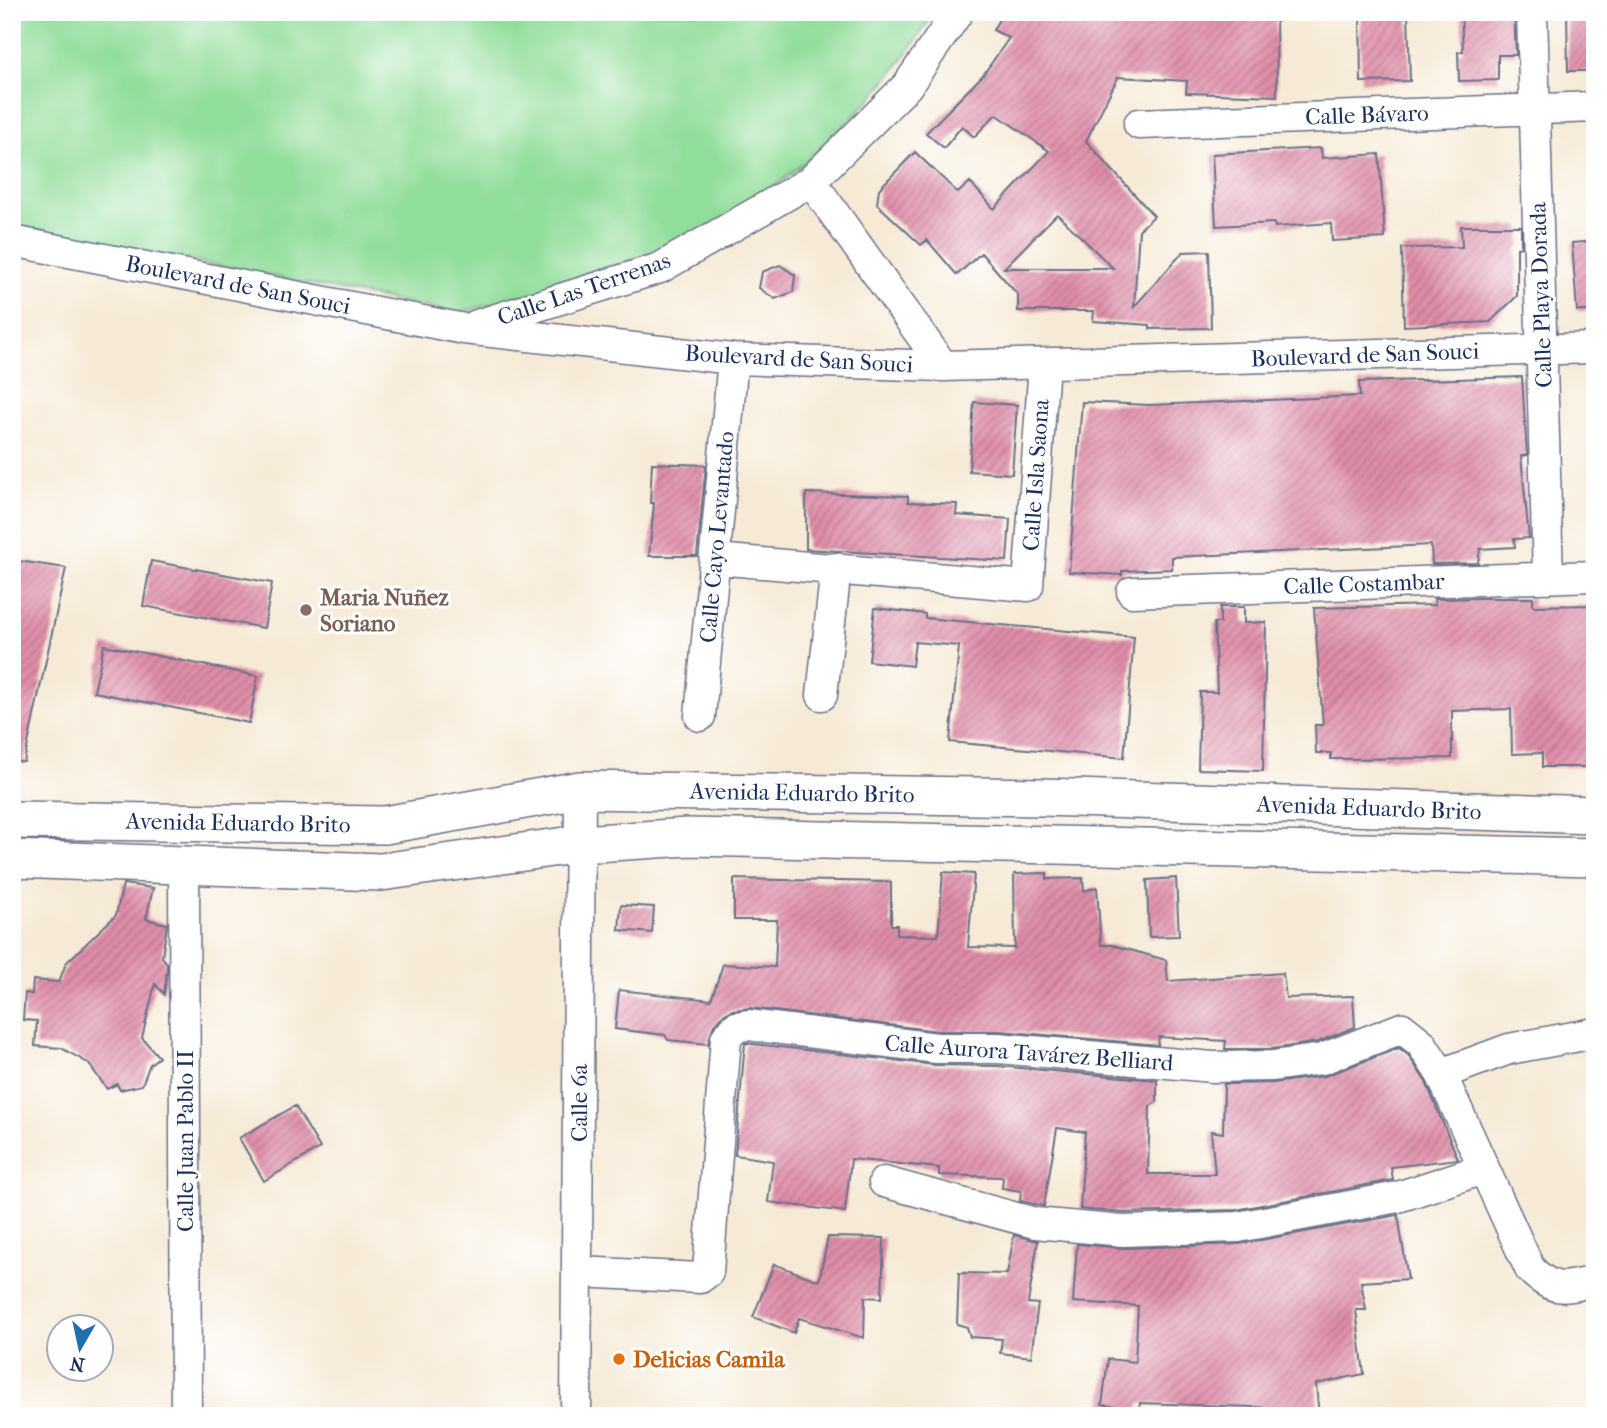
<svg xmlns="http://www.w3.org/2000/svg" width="1607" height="1428" viewBox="0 0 1607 1428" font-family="'IM FELL French Canon',serif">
<defs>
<pattern id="building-hatch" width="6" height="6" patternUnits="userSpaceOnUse" patternTransform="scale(1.75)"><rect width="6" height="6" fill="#e08da8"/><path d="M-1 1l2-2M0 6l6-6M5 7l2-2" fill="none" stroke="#b5748c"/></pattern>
</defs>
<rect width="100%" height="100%" fill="#fff"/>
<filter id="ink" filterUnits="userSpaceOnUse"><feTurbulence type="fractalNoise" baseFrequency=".0143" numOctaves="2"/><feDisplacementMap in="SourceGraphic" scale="14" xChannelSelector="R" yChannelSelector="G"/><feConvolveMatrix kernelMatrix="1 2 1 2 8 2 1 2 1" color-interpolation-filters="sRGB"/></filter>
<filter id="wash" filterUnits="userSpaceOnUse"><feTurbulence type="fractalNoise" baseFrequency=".00686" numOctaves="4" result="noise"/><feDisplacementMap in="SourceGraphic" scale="28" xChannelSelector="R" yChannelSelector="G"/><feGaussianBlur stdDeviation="1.57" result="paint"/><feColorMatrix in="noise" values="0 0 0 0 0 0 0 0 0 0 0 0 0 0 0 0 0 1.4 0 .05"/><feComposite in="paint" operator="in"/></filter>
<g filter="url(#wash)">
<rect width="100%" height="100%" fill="#f6ead6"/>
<path fill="#91dd9a" stroke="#56867c" stroke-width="2" d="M 12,12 L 934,12 C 880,104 778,200 680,242 C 608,272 532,296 456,313 L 12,225 Z"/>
<g id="blocks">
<path fill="url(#building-hatch)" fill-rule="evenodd" d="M 1003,12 L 1276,12 L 1277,96 L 1186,93 L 1187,81 L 1118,77 L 1086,141 L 1154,216 L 1139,230 L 1134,307 L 1183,252 L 1209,251 L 1211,328 L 1150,329 L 1150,325 L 1093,321 L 1094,311 L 1018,311 L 1018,295 L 981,253 L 957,275 L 927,240 L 921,245 L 877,204 L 879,189 L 915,152 L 958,193 L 970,182 L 994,209 L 1049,151 L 996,114 L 974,137 L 962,126 L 944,148 L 926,133 L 983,75 L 1009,38 L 993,30 ZM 1057,214 L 1113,268 L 1004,268 Z
M 1360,12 L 1408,12 L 1410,81 L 1361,82 Z
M 1461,12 L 1514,12 L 1516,55 L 1498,55 L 1498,80 L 1459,81 L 1458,52 L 1463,51 Z
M 1567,12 L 1595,12 L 1595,71 L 1568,71 Z
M 1321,148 L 1322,158 L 1379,154 L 1385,238 L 1332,241 L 1331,223 L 1275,227 L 1274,223 L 1216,226 L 1212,154 Z
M 1461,226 L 1521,226 L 1521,247 L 1517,248 L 1517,296 L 1490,322 L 1404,326 L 1402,248 L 1462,247 Z
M 1595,241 L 1595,311 L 1577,311 L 1572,243 Z
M 780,265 L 795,275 L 793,292 L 775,299 L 759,288 L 762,272 Z
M 1522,377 L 1527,455 L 1521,456 L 1529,538 L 1514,539 L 1515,547 L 1480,549 L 1478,563 L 1432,564 L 1431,545 L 1172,557 L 1172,569 L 1122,571 L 1122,575 L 1069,572 L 1082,402 L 1150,405 L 1360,396 L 1359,382 Z
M 974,402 L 1017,405 L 1012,474 L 969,471 Z
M 652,463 L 706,465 L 697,556 L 649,556 L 654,503 L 650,503 Z
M 806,493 L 908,496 L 908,502 L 957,504 L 956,515 L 1010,519 L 1007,561 L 806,549 Z
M 12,560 L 66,568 L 24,762 L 12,761 Z
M 151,561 L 272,583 L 264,628 L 143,606 Z
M 1479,598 L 1533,598 L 1533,606 L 1595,605 L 1595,767 L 1542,767 L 1542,753 L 1512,754 L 1511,709 L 1452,711 L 1452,758 L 1331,759 L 1331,753 L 1316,753 L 1315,725 L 1323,725 L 1314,608 L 1435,605 L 1434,599 Z
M 1220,607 L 1244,607 L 1244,623 L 1266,622 L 1263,771 L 1198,769 L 1200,692 L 1217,692 L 1214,623 L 1220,623 Z
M 875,608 L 925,614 L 925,618 L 1134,637 L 1124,758 L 950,742 L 959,646 L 915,642 L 912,666 L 869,661 Z
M 104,645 L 258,676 L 249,723 L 94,692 Z
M 943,872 L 974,874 L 968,947 L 1015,948 L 1014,874 L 1047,873 L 1047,879 L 1083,878 L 1084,891 L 1097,887 L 1101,945 L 1112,945 L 1166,960 L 1168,981 L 1283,973 L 1286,998 L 1353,996 L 1355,1027 L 1318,1042 L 1272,1049 L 1225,1049 L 1226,1041 L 1159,1037 L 1158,1045 L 999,1031 L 938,1031 L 750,1008 L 733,1010 L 723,1015 L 713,1027 L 708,1044 L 668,1040 L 665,1035 L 615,1029 L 619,990 L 711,1000 L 723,964 L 775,967 L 777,920 L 734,920 L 734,879 L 891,882 L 891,925 L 897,925 L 897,935 L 938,936 Z
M 1176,878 L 1179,936 L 1149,937 L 1147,880 Z
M 123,884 L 153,888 L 146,919 L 167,924 L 162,957 L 167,963 L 167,972 L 164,994 L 155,984 L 142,1038 L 159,1057 L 150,1064 L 142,1085 L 120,1090 L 117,1084 L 107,1089 L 88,1063 L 61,1048 L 35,1046 L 37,1021 L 23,1020 L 25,993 L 32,994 L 33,980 L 59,982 L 66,963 L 116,915 Z
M 621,905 L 654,907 L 652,933 L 619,930 Z
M 745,1043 L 935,1065 L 997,1066 L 1157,1080 L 1157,1102 L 1150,1106 L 1148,1174 L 1215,1174 L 1211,1131 L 1223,1133 L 1224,1084 L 1273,1083 L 1325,1076 L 1399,1048 L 1408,1055 L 1426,1082 L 1458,1159 L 1391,1167 L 1393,1180 L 1236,1210 L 1123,1213 L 1080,1209 L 1085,1132 L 1057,1128 L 1044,1206 L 1020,1201 L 1021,1191 L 1002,1188 L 1003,1177 L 939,1175 L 939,1168 L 851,1159 L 845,1212 L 768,1202 L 773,1161 L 735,1155 Z
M 295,1106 L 320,1148 L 264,1181 L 239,1138 Z
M 1398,1215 L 1408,1279 L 1361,1282 L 1366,1310 L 1356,1310 L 1364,1374 L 1316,1384 L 1319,1416 L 1280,1416 L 1279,1408 L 1140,1403 L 1139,1410 L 1102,1405 L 1108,1359 L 1135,1362 L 1138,1306 L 1073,1302 L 1077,1244 L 1123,1248 L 1239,1244 Z
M 1014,1235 L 1038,1241 L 1028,1303 L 1038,1304 L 1031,1357 L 1000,1353 L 1002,1339 L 970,1337 L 967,1327 L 957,1324 L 959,1273 L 1007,1274 Z
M 828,1237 L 884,1238 L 882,1298 L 865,1297 L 864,1338 L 799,1318 L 794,1333 L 753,1317 L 774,1264 L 819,1281 Z"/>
</g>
</g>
<g filter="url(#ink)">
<use href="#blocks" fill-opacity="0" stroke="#687088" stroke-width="2"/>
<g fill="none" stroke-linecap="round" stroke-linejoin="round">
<g stroke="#687088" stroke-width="33">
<path id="minor" d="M 1532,12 L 1548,578
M 1139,124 L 1595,107
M 811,181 L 943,366
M 12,241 L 464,329 L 733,359 L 943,366 L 1595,348
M 477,325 L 660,268 L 811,181 L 907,86 L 958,12
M 716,559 L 1028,586 L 1044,364
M 1132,592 L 1595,576
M 822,695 L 836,568
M 700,716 L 733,359
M 184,866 L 186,1416
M 1441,1074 L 1509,1049 L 1595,1033
M 884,1182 L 1035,1223 L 1123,1231 L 1238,1227 L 1398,1197 L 1483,1169
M 579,1272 L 700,1278 L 708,1272 L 726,1038 L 736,1027 L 748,1025 L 937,1048 L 998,1048 L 1213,1067 L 1273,1066 L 1322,1059 L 1402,1028 L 1421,1043 L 1441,1074 L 1530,1269 C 1554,1293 1564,1288 1595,1281
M 576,1416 L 580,790"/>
</g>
<g stroke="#687088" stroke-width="40">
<path id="tertiary" d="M 12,820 L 385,825 L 580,790 L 1043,797 L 1595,815
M 12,859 L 381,872 L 580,844 L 688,837 L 1595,857"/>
</g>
<use href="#minor" stroke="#fff" stroke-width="30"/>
<use href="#tertiary" stroke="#fff" stroke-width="37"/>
</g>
</g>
<circle fill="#8d6e63" stroke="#fff" stroke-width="2.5" cx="306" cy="610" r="7"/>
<circle fill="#e8710a" stroke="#fff" stroke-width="2.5" cx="619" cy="1359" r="7"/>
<g text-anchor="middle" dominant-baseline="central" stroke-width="6" stroke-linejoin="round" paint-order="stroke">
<g font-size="23" fill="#1b2f5e" stroke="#fff">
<text transform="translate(1367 115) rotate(-2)">Calle Bávaro</text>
<text transform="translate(238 285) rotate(11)">Boulevard de San Souci</text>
<text transform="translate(584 289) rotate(-19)">Calle Las Terrenas</text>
<text transform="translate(1541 295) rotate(-92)">Calle Playa Dorada</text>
<text transform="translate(1365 355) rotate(-2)">Boulevard de San Souci</text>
<text transform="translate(799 359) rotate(3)">Boulevard de San Souci</text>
<text transform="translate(1036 475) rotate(-86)">Calle Isla Saona</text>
<text transform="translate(717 537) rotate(-85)">Calle Cayo Levantado</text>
<text transform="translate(1364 584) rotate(-2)">Calle Costambar</text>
<text transform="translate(802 793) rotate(1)">Avenida Eduardo Brito</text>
<text transform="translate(1369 808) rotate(2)">Avenida Eduardo Brito</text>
<text transform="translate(238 823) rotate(1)">Avenida Eduardo Brito</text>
<text transform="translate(1029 1053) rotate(4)">Calle Aurora Tavárez Belliard</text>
<text transform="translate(579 1103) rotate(-90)">Calle 6a</text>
<text transform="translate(185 1141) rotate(-90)">Calle Juan Pablo II</text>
</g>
<g font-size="23" font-weight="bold" fill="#785e54" stroke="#fff" text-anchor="start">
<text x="320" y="597">Maria Nuñez<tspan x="320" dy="26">Soriano</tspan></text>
</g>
<g font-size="23" font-weight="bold" fill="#c56008" stroke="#fff" text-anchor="start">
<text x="633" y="1359">Delicias Camila</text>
</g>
</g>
<rect width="1607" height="1428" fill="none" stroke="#fff" stroke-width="42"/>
<g transform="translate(80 1348) rotate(189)"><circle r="33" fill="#ffffff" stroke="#a4acbf" stroke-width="2"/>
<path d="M0-5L12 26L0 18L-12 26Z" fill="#1f6fb2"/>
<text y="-10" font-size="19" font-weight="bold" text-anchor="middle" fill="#1b2f5e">N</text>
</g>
</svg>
